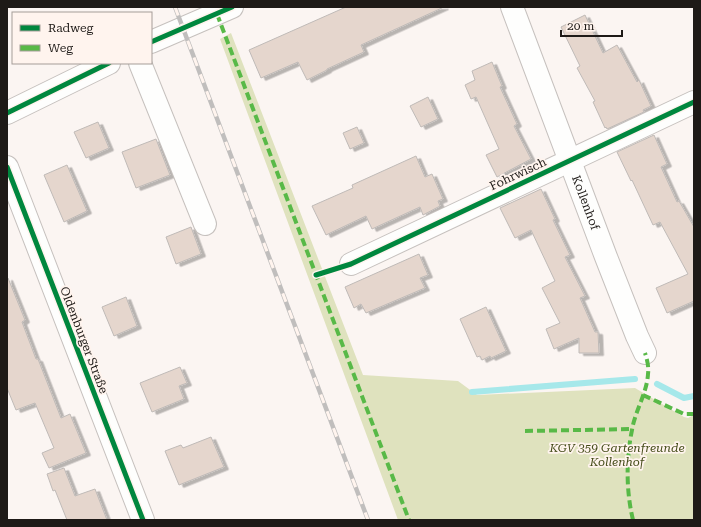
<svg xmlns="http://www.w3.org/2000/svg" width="701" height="527" viewBox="0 0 701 527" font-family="'Roboto Serif',serif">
<defs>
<filter id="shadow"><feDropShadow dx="4.5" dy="2.5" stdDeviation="0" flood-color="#0004"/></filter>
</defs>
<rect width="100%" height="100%" fill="#fbf5f2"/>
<path fill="#dfe2be" d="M 231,33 L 363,375 L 458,381 L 477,395 L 635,388 L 684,417 L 688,418 L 694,415 L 694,520 L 398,520 L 220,39 Z"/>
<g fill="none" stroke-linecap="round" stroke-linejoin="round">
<path stroke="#a6e8ea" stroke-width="6" d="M 657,384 L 684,398 L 694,396
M 472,392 L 635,379"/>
</g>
<path fill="#e5d6cd" stroke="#bfbab7" filter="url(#shadow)" d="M 346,7 L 444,7 L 361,45 L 364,52 L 327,69 L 327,70 L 307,80 L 298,62 L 261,78 L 249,50 Z
M 585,15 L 603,53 L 617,45 L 637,82 L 639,80 L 651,106 L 643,110 L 644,112 L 607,129 L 606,127 L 605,128 L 593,102 L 595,101 L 577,68 L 580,66 L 561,27 Z
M 492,62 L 502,86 L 500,87 L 517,124 L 514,126 L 531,159 L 497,177 L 486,155 L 499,149 L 476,97 L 471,99 L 465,85 L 475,80 L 472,71 Z
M 428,97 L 438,119 L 421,127 L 410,106 Z
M 98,122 L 109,148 L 86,158 L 74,132 Z
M 357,127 L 364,143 L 350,149 L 343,133 Z
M 654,135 L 667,164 L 661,167 L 677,202 L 679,201 L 694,227 L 694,301 L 667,313 L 656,288 L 688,274 L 660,222 L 653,225 L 632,180 L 631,181 L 617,152 Z
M 156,139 L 170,175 L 136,188 L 122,152 Z
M 416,156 L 425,177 L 432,174 L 443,199 L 438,201 L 440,206 L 423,215 L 420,207 L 372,229 L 366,216 L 326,235 L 312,206 L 353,188 L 352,185 Z
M 67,165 L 87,211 L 64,222 L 44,175 Z
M 541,189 L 555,219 L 553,220 L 570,255 L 565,257 L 585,296 L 580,298 L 595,332 L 598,332 L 599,353 L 579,353 L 579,338 L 554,349 L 546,329 L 560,323 L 542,288 L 555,281 L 531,230 L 515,238 L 500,208 Z
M 191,227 L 201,254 L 176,264 L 166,237 Z
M 419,254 L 428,275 L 420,278 L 425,288 L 366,313 L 361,304 L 354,308 L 345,287 Z
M 7,278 L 8,278 L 25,320 L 22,322 L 36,359 L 38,359 L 61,418 L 70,414 L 86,453 L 49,468 L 42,453 L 54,448 L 35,403 L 16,410 L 7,388 Z
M 126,297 L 137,326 L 114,336 L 102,307 Z
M 486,307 L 506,351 L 491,358 L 490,356 L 482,360 L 480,356 L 477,357 L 460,319 Z
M 180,367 L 187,383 L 179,386 L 184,399 L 152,412 L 140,383 Z
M 211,437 L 224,467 L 179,485 L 165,451 L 181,445 L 183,448 Z
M 64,468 L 75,496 L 95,489 L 107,520 L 67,520 L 55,490 L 53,491 L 47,474 Z"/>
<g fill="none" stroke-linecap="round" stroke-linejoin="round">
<g stroke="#c6c1be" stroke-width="24">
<g id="minor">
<path id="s1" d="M 512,7 L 606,257 L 637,336 L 645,353"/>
<path d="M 151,42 L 232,7"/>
<path d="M 140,63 L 205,224"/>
<path d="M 7,113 L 109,63"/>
<path d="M 7,167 L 143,520"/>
<path d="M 351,264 L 694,102"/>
</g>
</g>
<use href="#minor" stroke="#fefefd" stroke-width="22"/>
<g stroke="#c0bebd" stroke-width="4.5">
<path id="rail" d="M 175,7 L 368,520"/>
</g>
<use href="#rail" stroke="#fff4ee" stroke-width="3" stroke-dasharray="9" stroke-linecap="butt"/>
<path stroke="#58b947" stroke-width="4" stroke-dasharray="8 4" stroke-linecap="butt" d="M 217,14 L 409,520
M 643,395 L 684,414 L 694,414
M 525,431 L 632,429
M 633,520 C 626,491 626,459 632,430 C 635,411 647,393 648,374 C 649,367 647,359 645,353"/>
<g stroke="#fff4ee" stroke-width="8">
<path id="cycleway" d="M 151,42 L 232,7
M 7,113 L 109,63
M 7,167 L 143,520
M 316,275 L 351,264 L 694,102"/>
</g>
<use href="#cycleway" stroke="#00873e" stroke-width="5"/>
</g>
<g text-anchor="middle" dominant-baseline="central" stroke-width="3.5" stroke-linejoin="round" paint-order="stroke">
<g font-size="12" fill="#1e1a17" stroke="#fff4ee">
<text transform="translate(518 174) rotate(-25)">Fohrwisch</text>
<text stroke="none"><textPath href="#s1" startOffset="209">Kollenhof</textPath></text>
<text transform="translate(84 340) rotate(69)">Oldenburger Straße</text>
</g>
<g font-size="12" font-style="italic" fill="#454c19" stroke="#fff4ee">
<text x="617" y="448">KGV 359 Gartenfreunde<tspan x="617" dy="14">Kollenhof</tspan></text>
</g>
</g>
<rect width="701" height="527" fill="none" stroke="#1e1a17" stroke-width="16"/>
<rect x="12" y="12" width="140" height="52" fill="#fff4ee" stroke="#a59d98"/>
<rect x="20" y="25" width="20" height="6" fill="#00873e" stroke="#a59d98"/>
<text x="48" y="32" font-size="12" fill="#1e1a17">Radweg</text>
<rect x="20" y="45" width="20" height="6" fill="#58b947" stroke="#a59d98"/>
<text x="48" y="52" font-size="12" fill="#1e1a17">Weg</text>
<path d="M561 30v6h61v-6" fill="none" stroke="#1e1a17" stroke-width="2"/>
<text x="567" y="30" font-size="12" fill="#1e1a17" stroke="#fff4ee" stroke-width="3" paint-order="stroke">20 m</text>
</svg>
